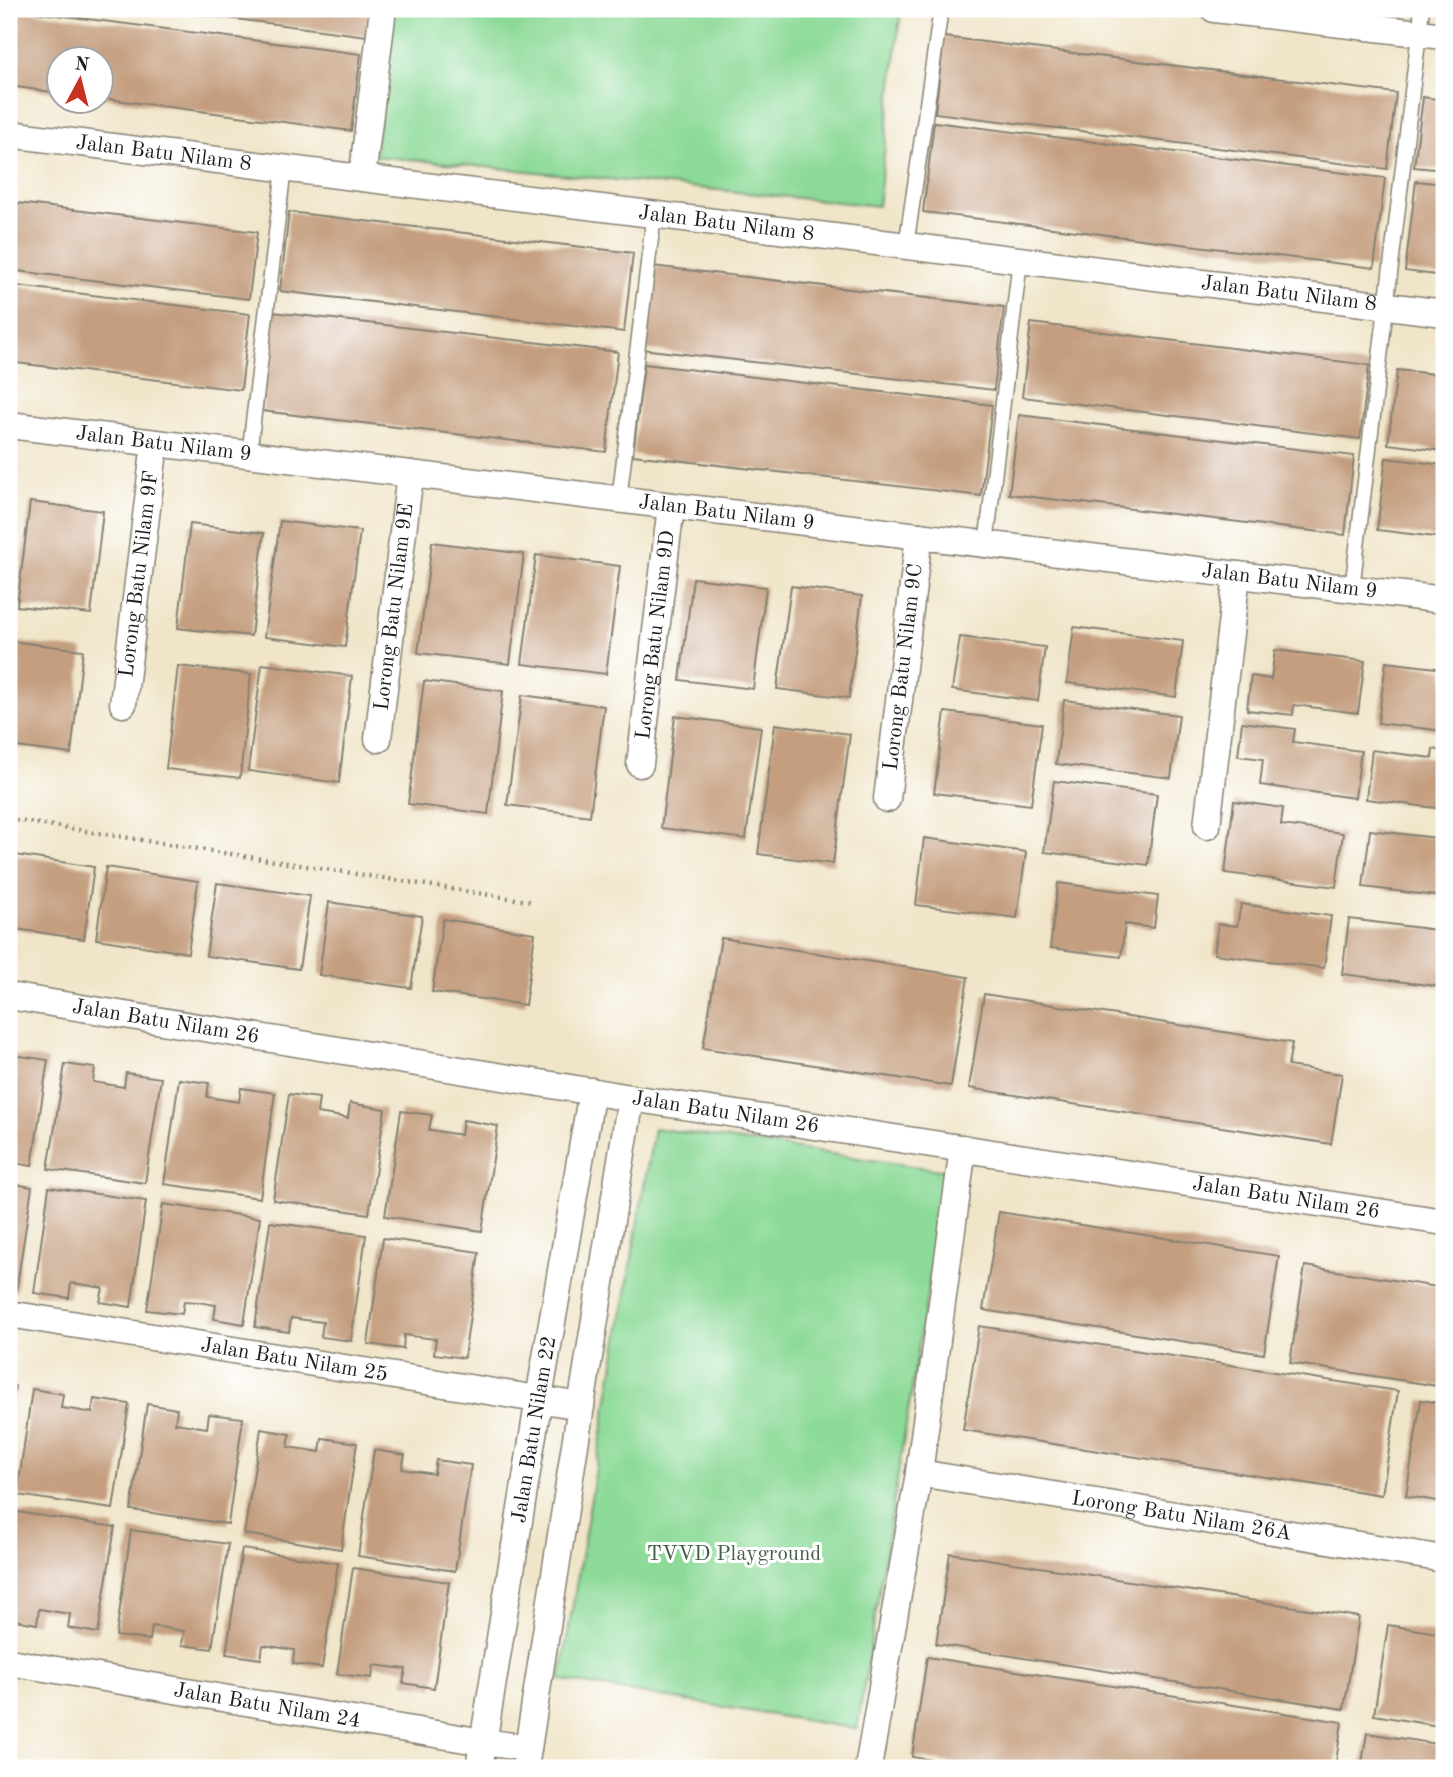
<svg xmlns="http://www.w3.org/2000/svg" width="1453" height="1777" viewBox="0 0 1453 1777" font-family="'Old Standard TT',serif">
<rect width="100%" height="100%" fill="#fff"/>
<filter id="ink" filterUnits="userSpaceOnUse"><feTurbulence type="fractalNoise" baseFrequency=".0143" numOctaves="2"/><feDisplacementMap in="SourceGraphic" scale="14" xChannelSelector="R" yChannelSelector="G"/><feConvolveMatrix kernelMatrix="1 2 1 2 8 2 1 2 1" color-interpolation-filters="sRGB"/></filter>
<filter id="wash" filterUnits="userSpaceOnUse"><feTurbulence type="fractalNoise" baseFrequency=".00686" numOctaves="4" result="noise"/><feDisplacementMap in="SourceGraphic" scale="28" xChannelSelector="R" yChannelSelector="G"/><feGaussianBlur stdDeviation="1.57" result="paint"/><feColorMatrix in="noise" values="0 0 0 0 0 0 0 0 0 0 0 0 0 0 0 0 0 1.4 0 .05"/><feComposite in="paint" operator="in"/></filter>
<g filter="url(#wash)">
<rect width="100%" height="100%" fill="#f0e5c9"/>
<path fill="#8cda98" stroke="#547b5a" stroke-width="2" d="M 392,9 L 901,9 L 878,206 L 375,156 Z
M 654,1128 L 947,1171 L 857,1729 L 560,1680 Z"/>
<g id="blocks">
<path fill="#c49e7f" d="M 9,9 L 361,54 L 351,131 L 102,98 L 102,60 L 60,60 L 60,93 L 9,86 Z
M 168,9 L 370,9 L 366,36 L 167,10 Z
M 944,37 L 1396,93 L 1387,169 L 935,113 Z
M 1423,97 L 1444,100 L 1444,170 L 1414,167 Z
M 934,122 L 1385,178 L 1374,268 L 923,212 Z
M 1416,181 L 1444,184 L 1444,276 L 1405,271 Z
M 9,202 L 257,232 L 249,299 L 9,270 Z
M 289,212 L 633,253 L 624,332 L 280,291 Z
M 652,266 L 1004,307 L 994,390 L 642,349 Z
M 9,285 L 250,314 L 241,390 L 9,362 Z
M 273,312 L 618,352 L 606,452 L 262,411 Z
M 1031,323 L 1369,365 L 1360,439 L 1022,397 Z
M 644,364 L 992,405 L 981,496 L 633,455 Z
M 1397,370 L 1444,375 L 1444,451 L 1388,444 Z
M 1019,415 L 1354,456 L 1345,535 L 1009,494 Z
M 1386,458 L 1444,465 L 1444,538 L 1377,530 Z
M 30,502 L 103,511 L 91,614 L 17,606 Z
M 280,521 L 360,531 L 345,647 L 264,637 Z
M 190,524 L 264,533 L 251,636 L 178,628 Z
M 432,542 L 524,554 L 510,664 L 418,653 Z
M 536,555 L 620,566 L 606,674 L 522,664 Z
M 693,578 L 766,587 L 753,689 L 680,680 Z
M 791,586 L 862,596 L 849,698 L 777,689 Z
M 1074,627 L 1183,641 L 1176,697 L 1067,683 Z
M 960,637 L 1045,647 L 1038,701 L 952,690 Z
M 10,641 L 83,650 L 71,754 L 9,746 Z
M 1275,650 L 1365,661 L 1358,713 L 1294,705 L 1293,715 L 1247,710 L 1251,676 L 1271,679 Z
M 1386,662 L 1444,669 L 1444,731 L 1378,723 Z
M 262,664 L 352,676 L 339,783 L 248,771 Z
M 178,666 L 251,674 L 240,778 L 166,769 Z
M 424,681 L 503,691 L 488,814 L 408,804 Z
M 522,695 L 604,706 L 590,816 L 507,805 Z
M 1064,700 L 1179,715 L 1171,778 L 1056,764 Z
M 945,712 L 1042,724 L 1031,805 L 934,793 Z
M 675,716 L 761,727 L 746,839 L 661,828 Z
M 1242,722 L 1295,729 L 1293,742 L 1361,751 L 1355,798 L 1260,785 L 1263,759 L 1238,756 Z
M 775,724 L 850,734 L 833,864 L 758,854 Z
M 1433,749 L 1444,751 L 1444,809 L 1366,799 L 1372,750 L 1432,758 Z
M 1054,781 L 1157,794 L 1148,865 L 1044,852 Z
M 1234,801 L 1283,808 L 1281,825 L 1343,833 L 1336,887 L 1225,873 Z
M 1370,830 L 1444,839 L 1444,897 L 1363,887 Z
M 924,838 L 1026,852 L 1017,918 L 916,905 Z
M 9,854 L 94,867 L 84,939 L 9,928 Z
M 106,867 L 198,881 L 188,953 L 96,939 Z
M 217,883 L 310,896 L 299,969 L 206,956 Z
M 1058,883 L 1158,896 L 1154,928 L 1125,924 L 1121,957 L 1050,948 Z
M 329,902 L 422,916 L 411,988 L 319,975 Z
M 1241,904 L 1331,916 L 1324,968 L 1214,954 L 1218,924 L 1237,926 Z
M 443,919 L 535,933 L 525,1005 L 432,992 Z
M 1349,919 L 1444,931 L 1444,987 L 1342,974 Z
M 721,938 L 968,977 L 951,1086 L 703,1048 Z
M 984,994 L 1292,1043 L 1288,1066 L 1342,1074 L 1331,1144 L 969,1088 Z
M 13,1055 L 48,1060 L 32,1166 L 9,1162 L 9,1069 L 11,1069 Z
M 65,1064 L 95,1068 L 93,1082 L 124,1087 L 126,1073 L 161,1078 L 145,1183 L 48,1169 Z
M 179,1079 L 209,1083 L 207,1097 L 239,1102 L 241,1088 L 275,1093 L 260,1198 L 164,1184 Z
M 289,1094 L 319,1098 L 317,1113 L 348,1118 L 350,1103 L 385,1109 L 369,1214 L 273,1200 Z
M 401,1111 L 432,1115 L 429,1130 L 443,1132 L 461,1135 L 463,1120 L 498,1126 L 482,1231 L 385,1216 Z
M 9,1183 L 32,1187 L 16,1292 L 9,1291 Z
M 49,1187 L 146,1201 L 131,1307 L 100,1302 L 103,1288 L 86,1285 L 71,1283 L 69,1298 L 34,1293 Z
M 163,1204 L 260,1218 L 244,1324 L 214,1319 L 216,1305 L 198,1302 L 184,1301 L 182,1314 L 147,1310 Z
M 999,1212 L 1279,1256 L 1264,1354 L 983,1310 Z
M 270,1222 L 366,1235 L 351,1341 L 321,1337 L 323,1322 L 305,1320 L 291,1318 L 289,1332 L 255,1327 Z
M 383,1238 L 479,1252 L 464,1358 L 434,1354 L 436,1339 L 419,1337 L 404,1335 L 403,1349 L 368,1344 Z
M 1305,1266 L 1444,1288 L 1444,1387 L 1290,1363 Z
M 979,1326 L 1398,1391 L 1382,1495 L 963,1430 Z
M 9,1385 L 15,1386 L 10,1421 L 9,1421 Z
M 32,1389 L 63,1394 L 61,1408 L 76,1410 L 92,1413 L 94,1399 L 129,1404 L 113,1509 L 17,1495 Z
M 1421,1400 L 1444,1404 L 1444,1502 L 1406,1496 Z
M 147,1404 L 177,1409 L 175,1423 L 207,1428 L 209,1414 L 243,1418 L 228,1524 L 131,1510 Z
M 261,1429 L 290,1434 L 288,1447 L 320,1452 L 322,1438 L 357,1443 L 341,1549 L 244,1534 Z
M 374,1450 L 405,1455 L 402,1469 L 434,1474 L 436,1460 L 471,1465 L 455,1571 L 358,1556 Z
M 18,1512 L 115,1527 L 98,1633 L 68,1628 L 70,1614 L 39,1609 L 37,1624 L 9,1619 L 9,1572 Z
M 131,1530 L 228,1544 L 212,1649 L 182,1645 L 184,1631 L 152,1626 L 150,1640 L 116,1636 Z
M 242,1549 L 338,1563 L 322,1668 L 293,1664 L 294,1650 L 263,1645 L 261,1659 L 226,1654 Z
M 950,1553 L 1359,1617 L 1344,1709 L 936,1644 Z
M 353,1568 L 449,1582 L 434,1688 L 403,1683 L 406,1669 L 389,1667 L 374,1665 L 372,1678 L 337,1674 Z
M 1388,1625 L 1444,1634 L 1444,1727 L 1374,1715 Z
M 927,1657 L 1342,1722 L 1335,1768 L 987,1768 L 912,1757 Z
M 1367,1733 L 1444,1745 L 1444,1768 L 1361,1768 Z"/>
</g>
</g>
<g filter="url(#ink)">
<use href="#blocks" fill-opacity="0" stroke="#868072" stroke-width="2"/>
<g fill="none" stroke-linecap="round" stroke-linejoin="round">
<g stroke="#868072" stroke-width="17">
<path id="lane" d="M 906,246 L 941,9
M 249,455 L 284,168
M 619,500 L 654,214
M 986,545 L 1020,260
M 1352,589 L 1422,9"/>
</g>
<g stroke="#868072" stroke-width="29">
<g id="street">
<path d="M 1214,9 L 1444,36"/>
<path id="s1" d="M 9,134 L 1444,313"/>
<path d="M 362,178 L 383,9"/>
<path id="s2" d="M 9,425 L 1444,600"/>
<path id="s3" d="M 123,704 L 155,443"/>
<path id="s4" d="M 378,739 L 410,474"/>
<path id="s5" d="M 640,764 L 671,506"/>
<path id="s6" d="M 887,799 L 919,536"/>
<path d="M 1207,826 L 1237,575"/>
<path id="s7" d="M 9,996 L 631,1098 L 1444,1222"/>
<path id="s8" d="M 9,1314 L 581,1406"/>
<path id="s9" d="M 919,1473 L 1444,1559"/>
<path id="s10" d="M 9,1662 L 483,1742 L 528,1748"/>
<path id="s11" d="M 479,1768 L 539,1398 L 592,1091"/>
<path d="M 525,1768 L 581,1406 L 631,1098"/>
<path d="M 868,1768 L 919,1473 L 963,1148"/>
</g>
</g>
<path stroke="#868072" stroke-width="4.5" stroke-dasharray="2 5" stroke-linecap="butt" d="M 9,819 L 534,902"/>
<use href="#lane" stroke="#fff" stroke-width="14"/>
<use href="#street" stroke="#fff" stroke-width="26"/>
</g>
</g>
<g text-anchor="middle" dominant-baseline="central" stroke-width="6" stroke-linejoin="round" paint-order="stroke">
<g font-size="21" fill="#1c1c1c" stroke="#fff">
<text stroke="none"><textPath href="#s1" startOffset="156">Jalan Batu Nilam 8</textPath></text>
<text stroke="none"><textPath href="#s1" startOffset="723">Jalan Batu Nilam 8</textPath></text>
<text stroke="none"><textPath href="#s1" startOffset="1290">Jalan Batu Nilam 8</textPath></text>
<text stroke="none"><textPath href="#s2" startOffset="156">Jalan Batu Nilam 9</textPath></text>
<text stroke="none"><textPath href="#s2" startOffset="723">Jalan Batu Nilam 9</textPath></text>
<text stroke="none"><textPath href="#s3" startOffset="131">Lorong Batu Nilam 9F</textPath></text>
<text stroke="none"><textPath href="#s2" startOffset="1290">Jalan Batu Nilam 9</textPath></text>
<text stroke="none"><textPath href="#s4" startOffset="133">Lorong Batu Nilam 9E</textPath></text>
<text stroke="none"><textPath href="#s5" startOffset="130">Lorong Batu Nilam 9D</textPath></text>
<text stroke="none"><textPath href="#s6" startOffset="133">Lorong Batu Nilam 9C</textPath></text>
<text stroke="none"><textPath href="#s7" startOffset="159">Jalan Batu Nilam 26</textPath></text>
<text stroke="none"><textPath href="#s7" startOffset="726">Jalan Batu Nilam 26</textPath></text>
<text stroke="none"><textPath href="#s7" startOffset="1293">Jalan Batu Nilam 26</textPath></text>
<text stroke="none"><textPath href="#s8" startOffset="289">Jalan Batu Nilam 25</textPath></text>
<text stroke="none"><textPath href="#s11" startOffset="343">Jalan Batu Nilam 22</textPath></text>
<text stroke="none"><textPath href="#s9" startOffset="266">Lorong Batu Nilam 26A</textPath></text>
<text stroke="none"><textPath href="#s10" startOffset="262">Jalan Batu Nilam 24</textPath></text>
</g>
<g font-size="21" fill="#435e47" stroke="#fff">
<text x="734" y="1554">TVVD Playground</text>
</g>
</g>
<rect width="1453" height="1777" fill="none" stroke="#fff" stroke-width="35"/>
<g transform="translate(80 80) rotate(7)"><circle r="33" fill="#ffffff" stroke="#a4a4a4" stroke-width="2"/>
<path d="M0-5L12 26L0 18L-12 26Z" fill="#c8321e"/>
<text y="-10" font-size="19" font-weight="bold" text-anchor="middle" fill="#1c1c1c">N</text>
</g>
</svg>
